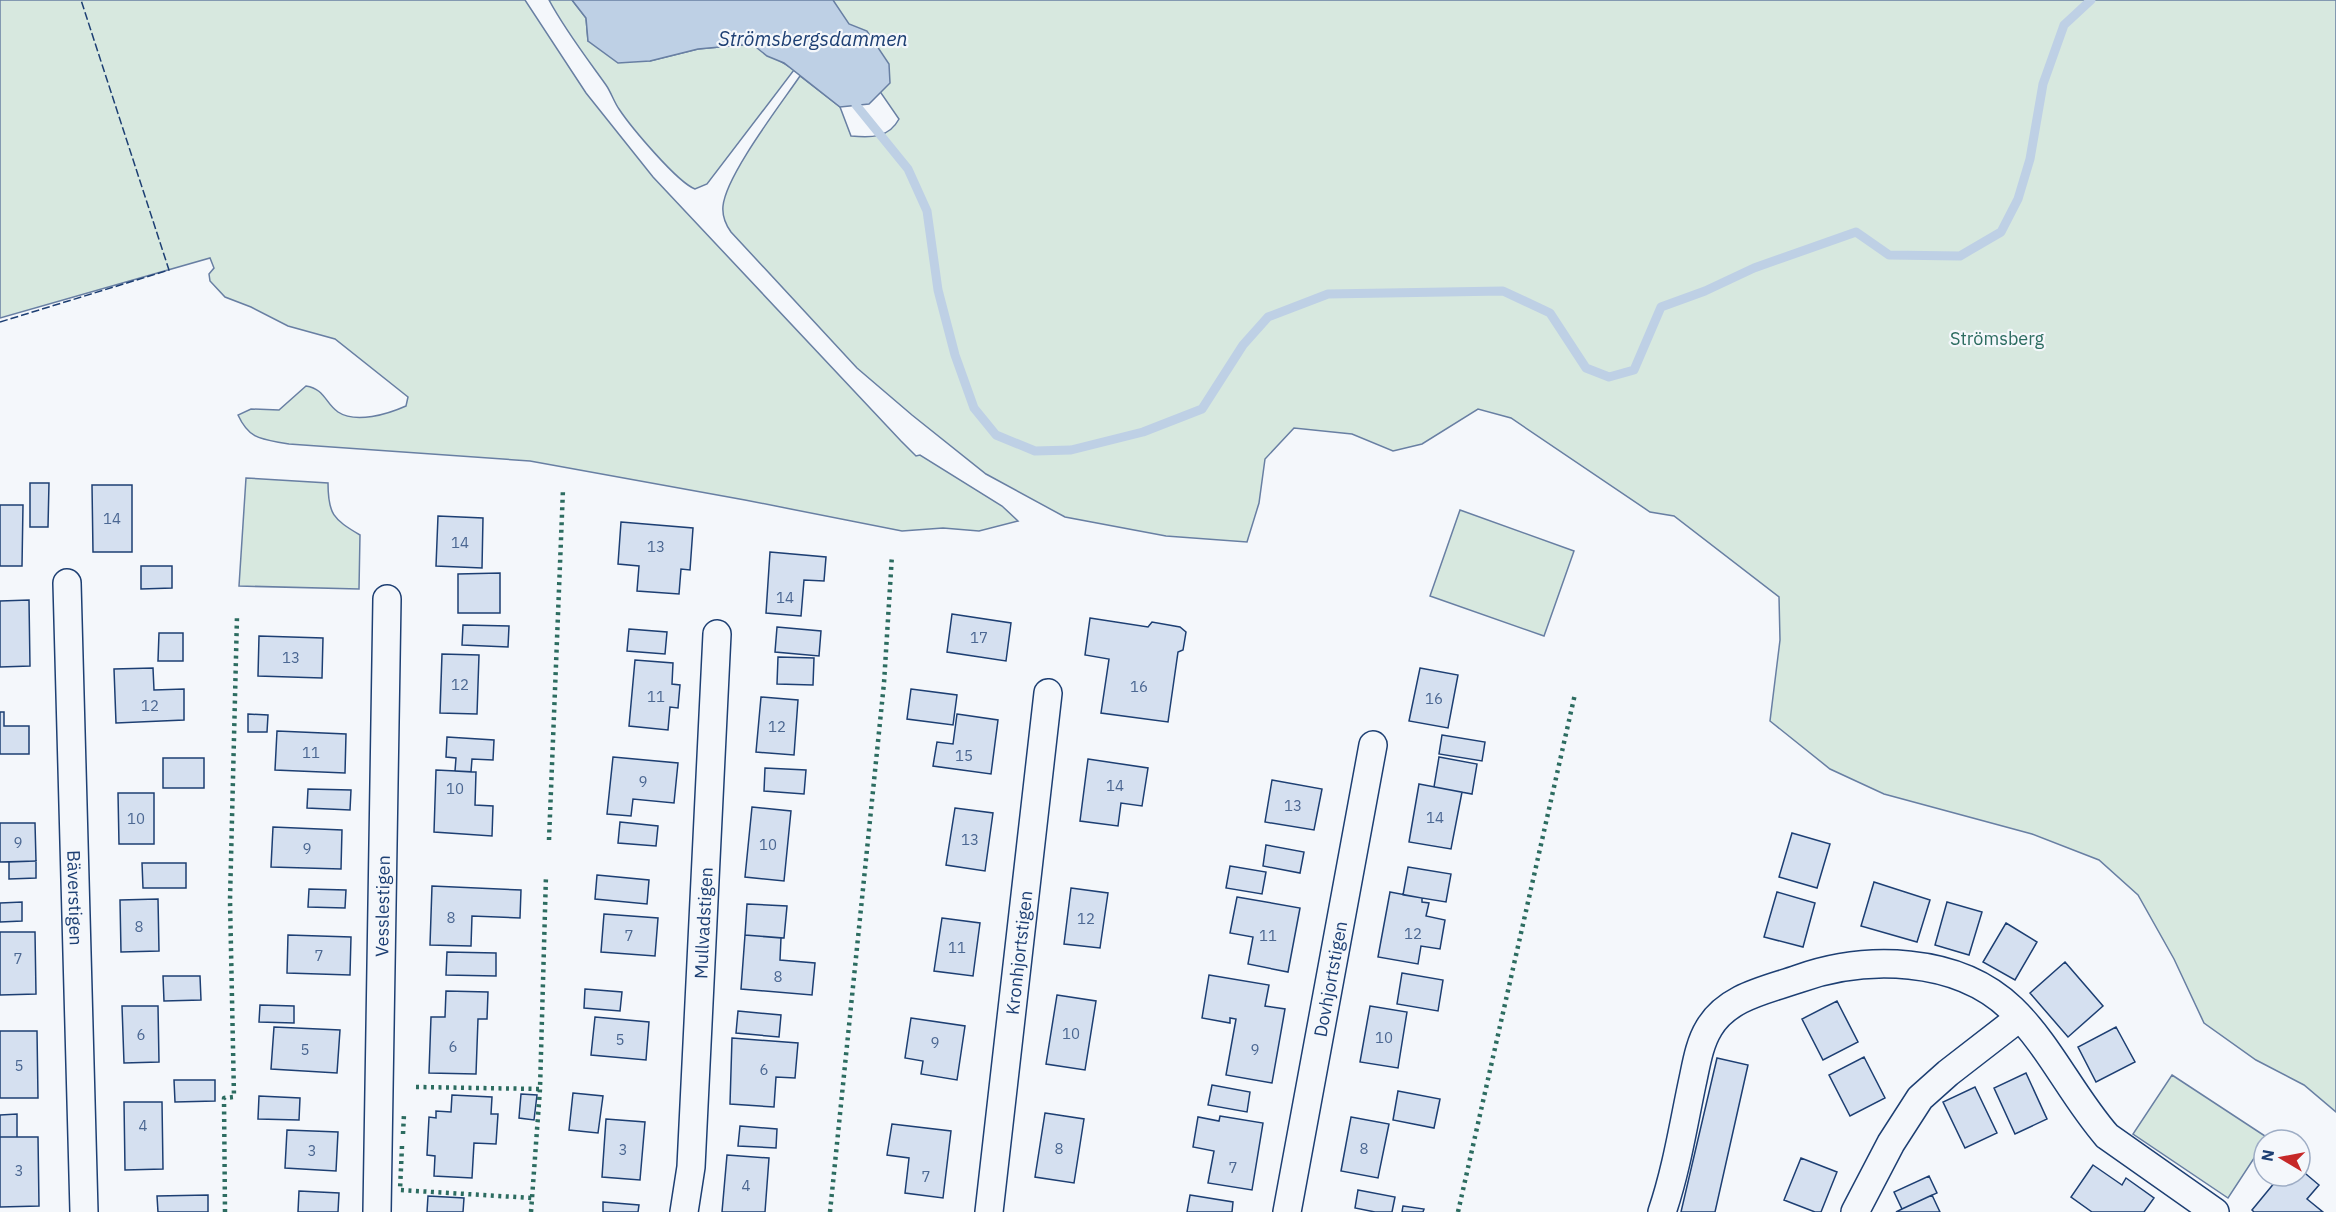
<svg xmlns="http://www.w3.org/2000/svg" width="2336" height="1212" viewBox="0 0 2336 1212" font-family="'IBM Plex Sans',sans-serif">
<rect width="100%" height="100%" fill="#f4f7fb"/>
<path fill="#d7e8df" stroke="#687fa3" stroke-width="1.5" d="M 0,0 L 525,0 L 586,93 L 653,177 L 901,441 L 916,456 L 920,455 L 1002,506 L 1018,521 L 979,531 L 943,528 L 902,531 L 745,500 L 530,461 L 289,444 C 263,439 250,441 238,415 L 251,409 L 279,410 L 306,386 C 325,389 325,403 338,412 C 356,424 388,414 406,406 L 408,397 L 335,339 L 288,326 L 251,307 L 225,297 L 210,281 L 209,274 L 214,268 L 210,258 L 0,318 Z
M 549,0 L 572,0 L 586,18 L 588,41 L 650,61 L 698,49 L 752,44 C 765,54 781,60 794,70 L 707,184 L 695,189 C 677,182 631,127 619,109 C 614,102 611,92 606,85 C 586,57 565,30 549,0 Z
M 817,0 L 2336,0 L 2336,1112 L 2304,1085 L 2256,1060 L 2204,1023 L 2174,959 L 2138,895 L 2099,860 L 2032,834 L 1884,794 L 1830,769 L 1770,721 L 1780,640 L 1779,597 L 1674,516 L 1650,512 L 1511,418 L 1478,409 L 1422,444 L 1393,451 L 1352,434 L 1294,428 L 1265,459 L 1259,503 L 1247,542 L 1166,536 L 1065,517 L 986,474 L 912,415 L 857,368 L 731,232 C 726,225 722,216 723,206 C 726,175 781,104 800,76 L 840,107 L 851,136 C 871,138 889,138 899,119 Z
M 246,478 L 328,483 C 328,514 333,519 360,535 L 359,589 L 239,586 Z
M 1460,510 L 1574,551 L 1544,636 L 1430,596 Z
M 2172,1075 L 2268,1138 L 2264,1140 L 2264,1143 L 2228,1198 L 2133,1134 Z"/>
<path fill="#bed0e5" stroke="#687fa3" stroke-width="1.5" d="M 572,0 L 833,0 L 849,24 L 867,31 L 889,64 L 890,83 L 869,104 L 840,107 L 784,63 L 767,56 L 752,44 L 698,49 L 650,61 L 618,63 L 588,41 L 586,18 Z"/>
<g fill="none" stroke-linecap="round" stroke-linejoin="round">
<path stroke="#bed0e5" stroke-width="9" d="M 856,105 L 908,169 L 927,211 L 938,290 L 955,355 L 974,408 L 996,435 L 1035,451 L 1071,450 L 1143,432 L 1202,409 L 1243,345 L 1268,317 L 1328,294 L 1503,291 L 1550,313 L 1586,368 L 1609,377 L 1634,370 L 1661,307 L 1705,291 L 1754,268 L 1856,232 L 1889,255 L 1960,256 L 2001,232 L 2018,199 L 2030,159 L 2043,84 L 2064,25 L 2091,0"/>
</g>
<path fill="#d5e0f0" stroke="#1d3f73" stroke-width="1.5" d="M 30,483 L 49,483 L 48,527 L 30,527 Z
M 92,485 L 132,485 L 132,552 L 93,552 Z
M 0,505 L 23,505 L 22,566 L 0,566 Z
M 438,516 L 483,518 L 482,568 L 436,566 Z
M 621,522 L 693,528 L 690,570 L 681,569 L 679,594 L 637,591 L 639,566 L 618,564 Z
M 770,552 L 826,557 L 824,581 L 804,580 L 801,616 L 766,613 Z
M 141,566 L 172,566 L 172,588 L 141,589 Z
M 500,573 L 500,613 L 458,613 L 458,574 Z
M 29,600 L 30,666 L 0,667 L 0,601 Z
M 952,614 L 1011,623 L 1006,661 L 947,652 Z
M 1090,618 L 1148,627 L 1152,622 L 1180,627 L 1186,632 L 1183,650 L 1178,652 L 1168,722 L 1101,713 L 1109,659 L 1085,655 Z
M 463,625 L 509,626 L 508,647 L 462,645 Z
M 777,627 L 821,631 L 819,656 L 775,652 Z
M 629,629 L 667,632 L 665,654 L 627,651 Z
M 159,633 L 183,633 L 183,661 L 158,661 Z
M 259,636 L 323,638 L 322,678 L 258,676 Z
M 442,654 L 479,655 L 477,714 L 440,713 Z
M 778,657 L 814,658 L 813,685 L 777,684 Z
M 635,660 L 673,663 L 672,684 L 680,685 L 678,708 L 670,707 L 668,730 L 629,726 Z
M 153,668 L 154,690 L 184,689 L 184,720 L 116,723 L 114,669 Z
M 1420,668 L 1458,675 L 1448,728 L 1409,721 Z
M 911,689 L 957,695 L 953,725 L 907,719 Z
M 761,697 L 798,700 L 794,755 L 756,752 Z
M 0,712 L 4,712 L 4,726 L 29,726 L 29,754 L 0,754 Z
M 248,714 L 268,715 L 267,732 L 248,732 Z
M 957,714 L 998,720 L 991,774 L 933,766 L 937,742 L 953,744 Z
M 277,731 L 346,734 L 345,773 L 275,770 Z
M 1442,735 L 1485,742 L 1482,761 L 1439,754 Z
M 447,737 L 494,740 L 493,760 L 472,759 L 471,772 L 455,771 L 456,758 L 446,757 Z
M 613,757 L 678,763 L 674,803 L 633,799 L 631,816 L 607,814 Z
M 1439,757 L 1477,764 L 1472,794 L 1434,787 Z
M 163,758 L 204,758 L 204,788 L 163,788 Z
M 1088,759 L 1148,768 L 1142,806 L 1121,803 L 1118,826 L 1080,821 Z
M 765,768 L 806,770 L 804,794 L 764,791 Z
M 436,770 L 476,772 L 475,805 L 493,806 L 492,836 L 434,832 Z
M 1272,780 L 1322,789 L 1314,830 L 1265,822 Z
M 1419,784 L 1462,792 L 1451,849 L 1409,842 Z
M 308,789 L 351,790 L 350,810 L 307,808 Z
M 118,793 L 154,793 L 154,844 L 119,844 Z
M 752,807 L 791,811 L 784,881 L 745,877 Z
M 955,808 L 993,813 L 985,871 L 946,865 Z
M 620,822 L 658,826 L 656,846 L 618,843 Z
M 0,823 L 35,823 L 36,861 L 0,862 Z
M 273,827 L 342,830 L 341,869 L 271,867 Z
M 1792,833 L 1830,844 L 1817,888 L 1779,877 Z
M 1266,845 L 1304,852 L 1300,873 L 1263,866 Z
M 36,861 L 36,878 L 9,879 L 9,862 Z
M 142,863 L 186,863 L 186,888 L 143,888 Z
M 1230,866 L 1266,872 L 1262,894 L 1226,888 Z
M 1408,867 L 1451,874 L 1446,902 L 1403,895 Z
M 597,875 L 649,880 L 647,904 L 595,899 Z
M 1874,882 L 1930,900 L 1917,942 L 1861,926 Z
M 432,886 L 521,890 L 520,918 L 472,916 L 471,946 L 430,945 Z
M 1071,888 L 1108,893 L 1100,948 L 1064,944 Z
M 309,889 L 346,890 L 345,908 L 308,907 Z
M 1390,892 L 1422,898 L 1422,902 L 1429,903 L 1426,916 L 1445,920 L 1440,949 L 1421,946 L 1418,964 L 1378,957 Z
M 1777,892 L 1815,903 L 1803,947 L 1764,937 Z
M 1237,897 L 1300,908 L 1288,972 L 1248,964 L 1253,937 L 1230,933 Z
M 158,899 L 159,951 L 121,952 L 120,900 Z
M 22,902 L 22,921 L 0,922 L 0,903 Z
M 1947,902 L 1982,912 L 1969,955 L 1935,945 Z
M 747,904 L 787,906 L 784,938 L 745,935 Z
M 604,914 L 658,918 L 655,956 L 601,952 Z
M 942,918 L 980,923 L 973,976 L 934,971 Z
M 2006,923 L 2037,942 L 2015,980 L 1983,962 Z
M 0,932 L 35,932 L 36,994 L 0,995 Z
M 288,935 L 351,937 L 350,975 L 287,973 Z
M 745,935 L 781,938 L 780,960 L 815,963 L 812,995 L 741,989 Z
M 447,952 L 496,953 L 496,976 L 446,975 Z
M 2065,962 L 2103,1006 L 2068,1037 L 2030,993 Z
M 1402,973 L 1443,980 L 1438,1011 L 1397,1004 Z
M 1209,975 L 1269,985 L 1265,1006 L 1285,1009 L 1272,1083 L 1226,1075 L 1236,1019 L 1230,1018 L 1230,1023 L 1202,1018 Z
M 163,976 L 200,976 L 201,1000 L 164,1001 Z
M 585,989 L 622,992 L 620,1011 L 584,1008 Z
M 446,991 L 488,992 L 487,1019 L 478,1019 L 476,1074 L 429,1073 L 431,1017 L 445,1017 Z
M 1057,995 L 1096,1001 L 1085,1070 L 1046,1064 Z
M 1837,1001 L 1858,1042 L 1823,1060 L 1802,1019 Z
M 260,1005 L 294,1006 L 294,1023 L 259,1022 Z
M 122,1006 L 158,1006 L 159,1062 L 124,1063 Z
M 1370,1006 L 1407,1012 L 1398,1068 L 1360,1062 Z
M 738,1011 L 781,1015 L 779,1037 L 736,1033 Z
M 595,1017 L 649,1022 L 646,1060 L 591,1055 Z
M 911,1018 L 965,1026 L 957,1080 L 921,1074 L 923,1061 L 905,1058 Z
M 274,1027 L 340,1030 L 337,1073 L 271,1069 Z
M 2116,1027 L 2135,1062 L 2096,1082 L 2078,1047 Z
M 0,1031 L 37,1031 L 38,1098 L 0,1098 Z
M 732,1038 L 798,1043 L 795,1078 L 776,1077 L 774,1107 L 730,1104 Z
M 1864,1057 L 1885,1098 L 1850,1116 L 1829,1075 Z
M 1717,1058 L 1748,1065 L 1715,1212 L 1681,1212 Z
M 2026,1073 L 2047,1119 L 2015,1134 L 1994,1088 Z
M 174,1080 L 215,1080 L 215,1101 L 175,1102 Z
M 1212,1085 L 1250,1092 L 1247,1112 L 1208,1105 Z
M 1975,1087 L 1997,1133 L 1965,1148 L 1943,1102 Z
M 1398,1091 L 1440,1099 L 1434,1128 L 1393,1120 Z
M 573,1093 L 603,1096 L 598,1133 L 569,1130 Z
M 521,1094 L 537,1095 L 534,1120 L 519,1118 Z
M 452,1095 L 492,1097 L 491,1114 L 498,1114 L 496,1144 L 474,1143 L 472,1178 L 434,1176 L 435,1156 L 427,1155 L 429,1117 L 436,1118 L 436,1111 L 451,1112 Z
M 259,1096 L 300,1098 L 299,1120 L 258,1119 Z
M 124,1102 L 162,1102 L 163,1169 L 125,1170 Z
M 1045,1113 L 1084,1119 L 1074,1183 L 1035,1177 Z
M 17,1114 L 17,1137 L 0,1137 L 0,1115 Z
M 1220,1116 L 1263,1123 L 1252,1190 L 1208,1183 L 1214,1151 L 1193,1147 L 1198,1117 L 1219,1121 Z
M 1351,1117 L 1389,1124 L 1378,1178 L 1341,1171 Z
M 606,1119 L 645,1122 L 640,1180 L 602,1177 Z
M 892,1124 L 951,1131 L 943,1198 L 905,1193 L 909,1158 L 887,1155 Z
M 740,1126 L 777,1129 L 776,1148 L 738,1146 Z
M 287,1130 L 338,1132 L 336,1171 L 285,1168 Z
M 0,1137 L 38,1137 L 39,1206 L 0,1207 Z
M 727,1155 L 769,1158 L 765,1212 L 722,1212 Z
M 1801,1158 L 1837,1172 L 1821,1212 L 1815,1212 L 1784,1200 Z
M 2093,1165 L 2122,1185 L 2126,1178 L 2154,1198 L 2144,1212 L 2092,1212 L 2071,1197 Z
M 2300,1169 L 2319,1185 L 2307,1199 L 2323,1212 L 2254,1212 L 2252,1210 L 2280,1176 L 2300,1176 Z
M 1929,1176 L 1937,1193 L 1902,1209 L 1894,1192 Z
M 1358,1190 L 1395,1197 L 1392,1212 L 1375,1212 L 1355,1208 Z
M 299,1191 L 339,1193 L 338,1212 L 298,1212 Z
M 208,1195 L 208,1212 L 158,1212 L 157,1196 Z
M 1190,1195 L 1233,1202 L 1232,1212 L 1187,1212 Z
M 1932,1195 L 1940,1212 L 1896,1212 L 1902,1209 Z
M 428,1196 L 464,1198 L 463,1212 L 427,1212 Z
M 603,1202 L 639,1205 L 638,1212 L 603,1212 Z
M 1403,1206 L 1424,1209 L 1423,1212 L 1402,1212 Z"/>
<g fill="none" stroke-linecap="round" stroke-linejoin="round">
<g stroke="#1d3f73" stroke-width="30">
<g id="minor">
<path id="s1" d="M 67,583 L 84,1212"/>
<path id="s2" d="M 377,1212 L 387,599"/>
<path id="s3" d="M 684,1212 L 691,1167 L 717,634"/>
<path id="s4" d="M 989,1212 L 1048,693"/>
<path id="s5" d="M 1287,1212 L 1373,745"/>
<path d="M 1662,1212 C 1676,1171 1683,1127 1692,1084 C 1696,1066 1699,1044 1709,1028 C 1727,997 1766,990 1798,979 C 1865,955 1957,956 2012,1009 C 2050,1046 2072,1096 2107,1136 L 2215,1212"/>
<path d="M 1855,1212 L 1891,1143 L 1920,1098 L 1948,1073 L 2019,1018"/>
</g>
</g>
<use href="#minor" stroke="#f4f7fb" stroke-width="27"/>
<path stroke="#2c6c60" stroke-width="4.5" stroke-dasharray="3 4.5" stroke-linecap="butt" d="M 549,840 L 563,489
M 416,1087 L 540,1089
M 403,1134 L 404,1114
M 402,1146 L 400,1190 L 532,1198
M 225,1212 L 224,1098 L 234,1097 L 230,900 L 237,616
M 531,1212 L 540,1089 L 546,875
M 830,1212 L 884,683 L 892,555
M 1458,1212 L 1575,694"/>
<path stroke="#1d3f73" stroke-width="1.5" stroke-dasharray="8 3" stroke-linecap="butt" d="M 0,322 L 169,270 L 81,0"/>
</g>
<g text-anchor="middle" dominant-baseline="central" stroke-width="4.5" stroke-linejoin="round" paint-order="stroke">
<g font-size="15" fill="#4b6792">
<text x="112" y="518">14</text>
<text x="460" y="542">14</text>
<text x="656" y="546">13</text>
<text x="785" y="597">14</text>
<text x="979" y="637">17</text>
<text x="291" y="657">13</text>
<text x="460" y="684">12</text>
<text x="1139" y="686">16</text>
<text x="656" y="696">11</text>
<text x="1434" y="698">16</text>
<text x="150" y="705">12</text>
<text x="777" y="726">12</text>
<text x="311" y="752">11</text>
<text x="964" y="755">15</text>
<text x="643" y="781">9</text>
<text x="1115" y="785">14</text>
<text x="455" y="788">10</text>
<text x="1293" y="805">13</text>
<text x="1435" y="817">14</text>
<text x="136" y="818">10</text>
<text x="970" y="839">13</text>
<text x="18" y="842">9</text>
<text x="768" y="844">10</text>
<text x="307" y="848">9</text>
<text x="451" y="917">8</text>
<text x="1086" y="918">12</text>
<text x="139" y="926">8</text>
<text x="1413" y="933">12</text>
<text x="629" y="935">7</text>
<text x="1268" y="935">11</text>
<text x="957" y="947">11</text>
<text x="319" y="955">7</text>
<text x="18" y="958">7</text>
<text x="778" y="976">8</text>
<text x="1071" y="1033">10</text>
<text x="141" y="1034">6</text>
<text x="1384" y="1037">10</text>
<text x="620" y="1039">5</text>
<text x="935" y="1042">9</text>
<text x="453" y="1046">6</text>
<text x="305" y="1049">5</text>
<text x="1255" y="1049">9</text>
<text x="19" y="1065">5</text>
<text x="764" y="1069">6</text>
<text x="143" y="1125">4</text>
<text x="1059" y="1148">8</text>
<text x="1364" y="1148">8</text>
<text x="623" y="1149">3</text>
<text x="312" y="1150">3</text>
<text x="1233" y="1167">7</text>
<text x="19" y="1170">3</text>
<text x="926" y="1176">7</text>
<text x="746" y="1185">4</text>
</g>
<g font-size="18" fill="#2c6c60" stroke="#f4f7fb">
<text x="1997" y="338">Strömsberg</text>
</g>
<g font-size="18" fill="#1d3f73" stroke="#f4f7fb">
<text stroke="none"><textPath href="#s1" startOffset="315">Bäverstigen</textPath></text>
<text stroke="none"><textPath href="#s2" startOffset="306">Vesslestigen</textPath></text>
<text stroke="none"><textPath href="#s3" startOffset="290">Mullvadstigen</textPath></text>
<text stroke="none"><textPath href="#s4" startOffset="261">Kronhjortstigen</textPath></text>
<text stroke="none"><textPath href="#s5" startOffset="237">Dovhjortstigen</textPath></text>
</g>
<g font-size="20" font-style="italic" fill="#1d3f73" stroke="#f4f7fb">
<text x="813" y="38">Strömsbergsdammen</text>
</g>
</g>
<g transform="translate(2282 1158) rotate(280)"><circle r="28" fill="#f4f7fb" stroke="#9eadc5" stroke-width="1.5"/>
<path d="M0-4.5L10 22L0 15L-10 22Z" fill="#c62828"/>
<text y="-9" font-size="16" font-weight="bold" text-anchor="middle" fill="#1d3f73">N</text>
</g>
</svg>
